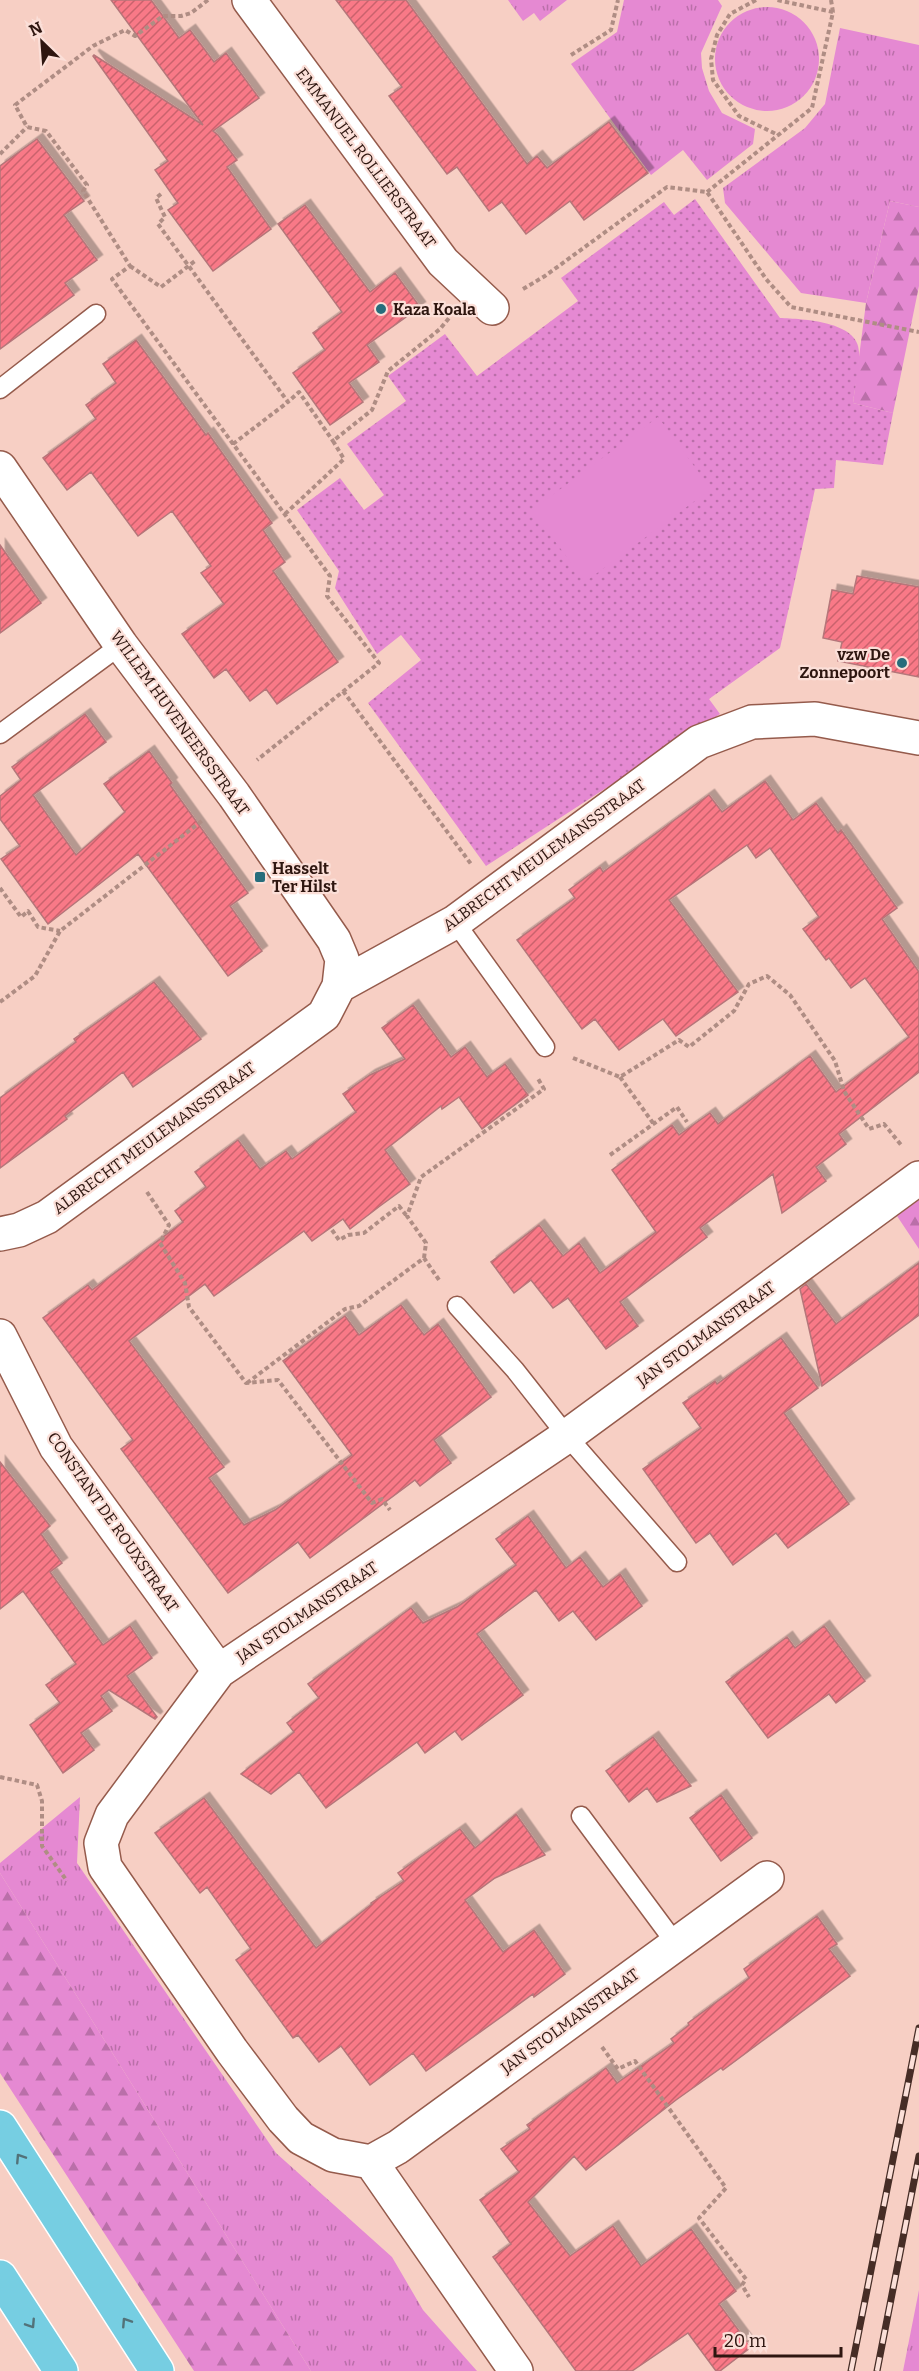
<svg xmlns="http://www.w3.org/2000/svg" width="919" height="2371" viewBox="0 0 919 2371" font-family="Bitter,serif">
<defs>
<pattern id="grass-tufts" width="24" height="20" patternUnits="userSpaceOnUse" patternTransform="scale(1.5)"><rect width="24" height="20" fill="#e589d2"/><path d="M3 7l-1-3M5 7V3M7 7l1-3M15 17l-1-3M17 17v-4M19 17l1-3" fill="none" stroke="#ba6fa9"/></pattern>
<pattern id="forest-firs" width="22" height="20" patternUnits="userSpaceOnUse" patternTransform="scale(1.5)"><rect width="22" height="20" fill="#e589d2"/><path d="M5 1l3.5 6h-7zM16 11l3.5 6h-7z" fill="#ba6fa9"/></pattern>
<pattern id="park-dots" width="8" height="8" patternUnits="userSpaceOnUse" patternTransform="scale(1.5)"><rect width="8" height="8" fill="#e589d2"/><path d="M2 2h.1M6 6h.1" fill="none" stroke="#ba6fa9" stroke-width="1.8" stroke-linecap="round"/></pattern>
<pattern id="building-hatch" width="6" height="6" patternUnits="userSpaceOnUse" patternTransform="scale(1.5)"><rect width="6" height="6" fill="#f97987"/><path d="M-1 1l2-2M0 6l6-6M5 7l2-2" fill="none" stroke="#ca626d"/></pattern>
<filter id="shadow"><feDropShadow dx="5.5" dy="-5.5" stdDeviation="0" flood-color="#0004"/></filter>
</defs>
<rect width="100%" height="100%" fill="#f7cfc4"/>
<path fill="url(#grass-tufts)" d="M 508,0 L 567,0 L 540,21 L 534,13 L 523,21 Z
M 624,0 L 718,0 L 722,6 L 701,53 L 702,68 L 709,91 L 722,113 L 755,129 L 753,144 L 707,180 L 683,150 L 651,175 L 571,64 L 617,32 Z
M715 59a52 52 0 1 1 104 0a52 52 0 1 1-104 0Z
M 840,28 L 919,45 L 919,207 L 890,201 L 866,303 L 801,293 L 725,203 L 723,188 L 805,128 L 825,104 Z
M 80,1797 L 77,1863 L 276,2153 L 392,2257 L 423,2310 L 477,2371 L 311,2371 L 0,1873 L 0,1863 Z
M 919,2290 L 919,2371 L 903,2371 Z"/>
<path fill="url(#forest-firs)" d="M 890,201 L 919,207 L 919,286 L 893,413 L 853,403 L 866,303 Z
M 919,1200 L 919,1249 L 897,1216 Z
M 0,1873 L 311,2371 L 194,2371 L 0,2073 Z"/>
<path fill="url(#park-dots)" d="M 695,199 L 780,318 C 802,319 859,321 859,352 C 860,368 855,386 853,403 L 893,413 L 883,465 L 836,460 L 834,488 L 815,489 L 780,648 L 709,699 L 720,714 L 486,866 L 368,703 L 421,660 L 401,635 L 377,654 L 335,588 L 339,571 L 297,510 L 340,478 L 364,510 L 384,495 L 347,444 L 406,401 L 388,376 L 445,334 L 477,376 L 578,301 L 561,278 L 664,202 L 674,215 Z"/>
<path fill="#e589d2" d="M 658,417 L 711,489 L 585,582 L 532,510 Z"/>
<path fill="url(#building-hatch)" stroke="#b5767a" stroke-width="1.5" filter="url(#shadow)" d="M 111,0 L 151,0 L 179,38 L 190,30 L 214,62 L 226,53 L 259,98 L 213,131 L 218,135 L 237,160 L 227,167 L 271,229 L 213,271 L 168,210 L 178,203 L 155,170 L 168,161 L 93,56 L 94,55 L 203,125 Z
M 336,0 L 406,0 L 527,164 L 537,156 L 547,168 L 609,122 L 648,173 L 584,220 L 570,201 L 526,234 L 502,202 L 489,211 L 457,167 L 447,174 L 389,96 L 402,87 Z
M 37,139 L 84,201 L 64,215 L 97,260 L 65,283 L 74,295 L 0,349 L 0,166 Z
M 305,205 L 370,292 L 395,273 L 420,307 L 367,345 L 379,362 L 349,383 L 363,402 L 330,425 L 293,373 L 325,350 L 313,333 L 342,312 L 278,224 Z
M 136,340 L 206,435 L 208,433 L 272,523 L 263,530 L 285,562 L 273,571 L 338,662 L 277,704 L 266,689 L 250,701 L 226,669 L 214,678 L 182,634 L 224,604 L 201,573 L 211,566 L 172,511 L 138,536 L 91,472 L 67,490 L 43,458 L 96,419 L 86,405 L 116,383 L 103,364 Z
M 0,545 L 41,603 L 0,633 Z
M 857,576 L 919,587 L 919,677 L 838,661 L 842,642 L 823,638 L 832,590 L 853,594 Z
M 85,714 L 106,742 L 33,795 L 76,855 L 125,812 L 104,784 L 149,751 L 172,783 L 170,785 L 248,893 L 230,906 L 262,951 L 228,976 L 138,854 L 48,924 L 1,859 L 20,846 L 0,819 L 0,796 L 21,780 L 12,767 Z
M 765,781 L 793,820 L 816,803 L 838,833 L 841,830 L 897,908 L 882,919 L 919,972 L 919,1072 L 839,1134 L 846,1144 L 816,1167 L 826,1181 L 782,1213 L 773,1174 L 700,1228 L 707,1237 L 620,1302 L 638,1326 L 606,1349 L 568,1298 L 553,1308 L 531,1280 L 514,1293 L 491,1262 L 539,1225 L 563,1256 L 579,1243 L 600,1273 L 656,1232 L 612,1170 L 672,1125 L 679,1135 L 710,1113 L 718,1124 L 810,1056 L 836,1092 L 909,1037 L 865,978 L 851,988 L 829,958 L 826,960 L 803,929 L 819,917 L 770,848 L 756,858 L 747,845 L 669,900 L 738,992 L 676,1036 L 663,1019 L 619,1050 L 595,1019 L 582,1029 L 517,940 L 575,898 L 569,890 L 600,867 L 603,872 L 709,795 L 722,812 Z
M 154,982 L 201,1039 L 133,1087 L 123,1072 L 65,1116 L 67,1119 L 0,1168 L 0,1098 L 76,1042 L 74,1039 Z
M 413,1005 L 451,1057 L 465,1047 L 487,1077 L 505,1064 L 528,1095 L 482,1129 L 459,1097 L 442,1109 L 441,1106 L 385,1150 L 410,1184 L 380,1206 L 350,1229 L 343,1219 L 312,1241 L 304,1231 L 214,1296 L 205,1284 L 129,1341 L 224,1467 L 209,1478 L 244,1525 L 275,1510 L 352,1455 L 283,1361 L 345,1316 L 359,1335 L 401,1305 L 424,1335 L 438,1324 L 491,1397 L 434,1440 L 451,1463 L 437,1473 L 420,1486 L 415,1480 L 310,1558 L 298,1542 L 228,1593 L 121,1449 L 133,1440 L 43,1318 L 88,1285 L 92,1290 L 183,1222 L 175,1211 L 206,1187 L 195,1172 L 238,1140 L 260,1169 L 286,1151 L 292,1159 L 356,1112 L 343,1094 L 370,1075 L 405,1059 L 382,1028 Z
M 919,1263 L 919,1315 L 822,1386 L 800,1289 L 806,1284 L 836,1324 Z
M 781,1338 L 818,1388 L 784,1413 L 849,1504 L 788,1548 L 776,1533 L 733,1565 L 710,1533 L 696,1543 L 643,1469 L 701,1428 L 683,1403 L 715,1381 L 717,1384 Z
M 0,1462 L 50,1526 L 41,1534 L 62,1563 L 50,1572 L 103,1645 L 130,1626 L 152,1658 L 127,1676 L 157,1717 L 155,1719 L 109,1690 L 101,1696 L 112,1711 L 81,1733 L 94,1750 L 63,1773 L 30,1725 L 60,1703 L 46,1685 L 76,1664 L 23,1591 L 0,1609 Z
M 528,1516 L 566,1568 L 580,1557 L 603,1587 L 620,1574 L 642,1606 L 596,1640 L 573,1611 L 559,1621 L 536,1590 L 477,1634 L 523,1695 L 462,1740 L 455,1731 L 425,1753 L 417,1742 L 326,1808 L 299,1772 L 271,1794 L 241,1774 L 294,1732 L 287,1723 L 319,1698 L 308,1684 L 411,1608 L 423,1623 L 457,1607 L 516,1565 L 496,1539 Z
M 824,1626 L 865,1681 L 836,1703 L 829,1694 L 768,1738 L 726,1682 L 787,1637 L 795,1648 Z
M 653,1737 L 691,1786 L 657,1802 L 647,1788 L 629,1802 L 606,1771 Z
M 721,1795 L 752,1838 L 721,1861 L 690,1818 Z
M 204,1798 L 316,1948 L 372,1904 L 371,1903 L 404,1881 L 398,1873 L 460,1829 L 475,1848 L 516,1814 L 545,1855 L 495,1878 L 465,1900 L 503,1952 L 534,1930 L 565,1974 L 534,1997 L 533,1994 L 426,2071 L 413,2053 L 370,2085 L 341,2046 L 319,2062 L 298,2035 L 293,2038 L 236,1960 L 251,1949 L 207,1887 L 200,1893 L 155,1833 Z
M 817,1916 L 837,1944 L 829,1949 L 850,1976 L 723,2070 L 721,2068 L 676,2100 L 586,2170 L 574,2156 L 528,2202 L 570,2256 L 613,2226 L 641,2266 L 691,2229 L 736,2291 L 719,2304 L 751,2347 L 720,2371 L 716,2371 L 688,2333 L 632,2371 L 576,2371 L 493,2257 L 511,2244 L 480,2200 L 519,2172 L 501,2149 L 530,2129 L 527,2125 L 606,2068 L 617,2083 L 674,2043 L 671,2039 L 689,2025 L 688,2023 L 749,1978 L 744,1969 Z"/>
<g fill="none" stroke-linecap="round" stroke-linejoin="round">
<g stroke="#955b4c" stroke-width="21">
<path id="service" d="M 0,389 L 96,314
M 0,734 L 121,645
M 455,922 L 545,1047
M 457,1306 L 515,1370 L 567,1436 L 677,1562
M 581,1816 L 676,1944"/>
</g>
<g stroke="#955b4c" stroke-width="36">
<path id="minor" d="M 249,0 L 443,262 L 492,308
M 0,468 L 121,645 L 234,795 L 334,940 L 342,959 L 339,986
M 0,1234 L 19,1230 L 47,1217 L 324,1015 L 339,986 L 455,922 L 699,742 L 752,722 L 815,719 L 919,738
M 0,1336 L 56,1447 L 219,1671
M 371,2162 L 398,2147 L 767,1878
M 516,2371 L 371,2162 L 333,2155 L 301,2138 L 283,2119 L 232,2051 L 105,1867 L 101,1843 L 112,1815 L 219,1671 L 567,1436 L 919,1178"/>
</g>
<g stroke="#fff" stroke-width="36">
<path id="trunk" d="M 0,2127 L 157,2371
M 0,2277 L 61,2371"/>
</g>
<path stroke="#af8d84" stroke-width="4" stroke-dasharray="4.5 3" stroke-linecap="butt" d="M 208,0 L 191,13 L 181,16 L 163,16 L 135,36 L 125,30 L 93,46 L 15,105 L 27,127 L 46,131 L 87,185 L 83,191 L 130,266 L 112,279 L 330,576 L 327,596 L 379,663 L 257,760
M 756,0 L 730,14 L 717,35 L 711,59 L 713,80 L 739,116 L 778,135
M 831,0 L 833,12
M 571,55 L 611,30 L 618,0
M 0,154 L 27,127
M 707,192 L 812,108 L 833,12 L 777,0
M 161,194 L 156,198 L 165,217 L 158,224 L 288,402 L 299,392 L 333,441
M 130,266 L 161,287 L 195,261
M 523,289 L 545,276 L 667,187 L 707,192 L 766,279 L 791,307 L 919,332
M 233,444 L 288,402
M 285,514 L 344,459 L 333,441 L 372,410 L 388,371 L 440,329 L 449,318
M 343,691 L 471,864
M 0,888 L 21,917 L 28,911 L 38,927 L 60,931
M 0,1002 L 35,976 L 60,931 L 203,820
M 573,1058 L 620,1077 L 679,1040 L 689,1047 L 734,1011 L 749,984 L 767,976 L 790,995 L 835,1061 L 844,1091 L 869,1129 L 884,1124 L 902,1146
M 620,1077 L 653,1123
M 610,1155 L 677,1107 L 687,1122
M 147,1192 L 169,1225 L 160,1243 L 185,1283 L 189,1307 L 246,1383 L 278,1380 L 372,1503 L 382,1499 L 390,1510
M 332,1230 L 339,1240 L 348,1235 L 364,1233 L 399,1206 L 406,1215
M 424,1258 L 426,1243 L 407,1216 L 421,1177 L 544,1089 L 537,1077
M 247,1383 L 345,1309 L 359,1306 L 424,1258 L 439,1280
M 0,1777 L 37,1785 L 42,1801 L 42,1846 L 67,1881
M 602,2047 L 618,2069 L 635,2061 L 726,2188 L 699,2218 L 746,2279 L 742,2285 L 749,2297"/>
<use href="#service" stroke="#fff" stroke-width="18"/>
<use href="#minor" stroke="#fff" stroke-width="33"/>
<use href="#trunk" stroke="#76cee2" stroke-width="33"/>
<g stroke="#462d26" stroke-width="7">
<path id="rail" d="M 851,2371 L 919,2028
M 877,2371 L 919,2156"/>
</g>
<use href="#rail" stroke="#fbdfd8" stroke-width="4.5" stroke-dasharray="14" stroke-linecap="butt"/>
</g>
<defs><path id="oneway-chevron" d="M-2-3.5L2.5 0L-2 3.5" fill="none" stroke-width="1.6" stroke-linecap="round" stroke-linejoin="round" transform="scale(1.5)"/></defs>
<g stroke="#527279">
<use href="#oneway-chevron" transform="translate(20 2158) rotate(-123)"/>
<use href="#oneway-chevron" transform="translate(126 2322) rotate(-123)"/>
<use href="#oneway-chevron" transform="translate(31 2324) rotate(57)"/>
</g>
<g fill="#276d7c" stroke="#fbdfd8" stroke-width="2">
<circle cx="381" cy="309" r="6"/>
<circle cx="902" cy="663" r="6"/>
<rect x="254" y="871" width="12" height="12" rx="3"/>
</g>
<g text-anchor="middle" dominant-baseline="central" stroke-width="4.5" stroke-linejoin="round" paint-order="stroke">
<g font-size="16" fill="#2e1610" stroke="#fbdfd8">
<text transform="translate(366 158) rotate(53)">EMMANUEL ROLLIERSTRAAT</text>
<text transform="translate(180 723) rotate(54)">WILLEM HUVENEERSSTRAAT</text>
<text transform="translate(544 855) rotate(-36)">ALBRECHT MEULEMANSSTRAAT</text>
<text transform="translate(154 1138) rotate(-36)">ALBRECHT MEULEMANSSTRAAT</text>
<text transform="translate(706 1334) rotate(-36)">JAN STOLMANSTRAAT</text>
<text transform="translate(113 1522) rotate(55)">CONSTANT DE ROUXSTRAAT</text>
<text transform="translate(307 1612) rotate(-34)">JAN STOLMANSTRAAT</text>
<text transform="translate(570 2021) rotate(-36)">JAN STOLMANSTRAAT</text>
</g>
<g font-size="16" font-weight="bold" fill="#2e1610" stroke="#fbdfd8" text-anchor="start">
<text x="393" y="309">Kaza Koala</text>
<text x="890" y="654" text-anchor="end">vzw De<tspan x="890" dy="18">Zonnepoort</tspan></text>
<text x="272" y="868">Hasselt<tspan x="272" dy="18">Ter Hilst</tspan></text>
</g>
</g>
<g transform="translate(42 42) rotate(335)" stroke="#fbdfd8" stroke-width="4.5" paint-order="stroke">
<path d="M0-4.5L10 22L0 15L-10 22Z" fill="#2e1610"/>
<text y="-9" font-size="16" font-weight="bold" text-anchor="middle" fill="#2e1610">N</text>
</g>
<path d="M715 2347v9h126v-9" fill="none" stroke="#2e1610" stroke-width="3"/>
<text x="724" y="2347" font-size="18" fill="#2e1610" stroke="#fbdfd8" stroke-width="4.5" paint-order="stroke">20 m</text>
</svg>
